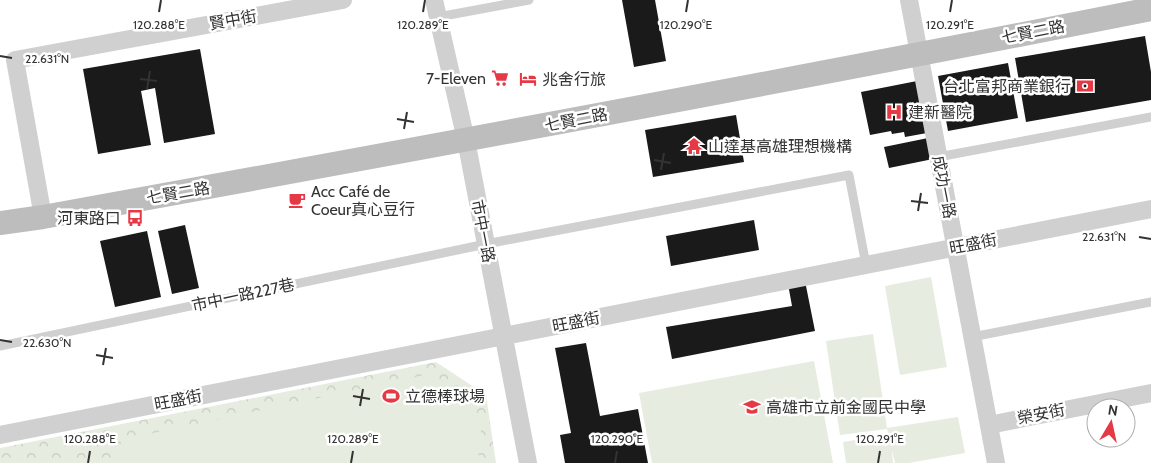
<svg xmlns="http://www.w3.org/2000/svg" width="1151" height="463" viewBox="0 0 1151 463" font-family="Cabin,'Noto Sans TC',sans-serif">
<defs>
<pattern id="forest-crowns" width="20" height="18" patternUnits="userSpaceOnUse" patternTransform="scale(1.25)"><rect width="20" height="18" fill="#e6ecdf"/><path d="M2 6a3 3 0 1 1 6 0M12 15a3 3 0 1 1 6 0" fill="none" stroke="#c6cbc0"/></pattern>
</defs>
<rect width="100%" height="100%" fill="#fff"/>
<path fill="url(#forest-crowns)" d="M 436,362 L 486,395 L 496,463 L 0,463 L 0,448 Z"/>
<path fill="#e6ecdf" d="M 931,277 L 947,367 L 900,375 L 885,286 Z
M 873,334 L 887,428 L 958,417 L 965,453 L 909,463 L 895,463 L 892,450 L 893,463 L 846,463 L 843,442 L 889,435 L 887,429 L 840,435 L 826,341 Z
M 814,361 L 833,463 L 652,463 L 639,393 Z
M 430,374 L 482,419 L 478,463 L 115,463 L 122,440 Z"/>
<path fill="#1a1a1a" d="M 622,0 L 655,0 L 666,61 L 634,67 Z
M 1145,36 L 1151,72 L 1151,100 L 1026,122 L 1015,58 Z
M 200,49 L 215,134 L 164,143 L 155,88 L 141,91 L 151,145 L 98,154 L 83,69 Z
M 1008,63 L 1018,118 L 948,131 L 938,76 Z
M 917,81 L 927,133 L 905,137 L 904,132 L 892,134 L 891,131 L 870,135 L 861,92 Z
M 736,115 L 744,162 L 653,177 L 645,130 Z
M 928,138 L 933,159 L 889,168 L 884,147 Z
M 754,220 L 759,250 L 671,266 L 666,236 Z
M 185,225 L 199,288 L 172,294 L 158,231 Z
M 147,231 L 161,297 L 115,307 L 100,241 Z
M 805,281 L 815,331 L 672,359 L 666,327 L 792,306 L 788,284 Z
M 586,343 L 600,416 L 638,409 L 648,463 L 565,463 L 560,435 L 571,433 L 555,348 Z"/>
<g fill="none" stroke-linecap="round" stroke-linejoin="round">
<path stroke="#d0d0d0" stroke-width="9" d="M 438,17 L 529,0
M 938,157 L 1151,117
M 972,337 L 1151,302
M 0,346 L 486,244 L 849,175 L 866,265"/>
<path stroke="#d0d0d0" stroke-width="18" d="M 434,0 L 466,140 L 528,463
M 909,0 L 996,463
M 43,217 L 15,60 L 343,0
M 989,425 L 1151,393
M 0,435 L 1151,209"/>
<path stroke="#bdbdbd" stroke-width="24" d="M 0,223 L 43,217 C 413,150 782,82 1151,9"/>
</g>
<path fill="none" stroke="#333" stroke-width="2" d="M 159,12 L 161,0M 423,12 L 425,0M 686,12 L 688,0M 950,12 L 952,0M 0,56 L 12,58M 140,79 L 157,81M 147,89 L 150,71M 397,119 L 414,122M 404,129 L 407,112M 654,160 L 671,163M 661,170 L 664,153M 911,201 L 928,203M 918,211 L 921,193M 1139,237 L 1151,239M 0,340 L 12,342M 96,355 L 113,358M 103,365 L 106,348M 353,396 L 370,399M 360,406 L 363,389M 88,463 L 90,451M 351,463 L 353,451M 615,463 L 617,451M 878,463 L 880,451"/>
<defs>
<g id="supermarket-bare" transform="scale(1.35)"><path d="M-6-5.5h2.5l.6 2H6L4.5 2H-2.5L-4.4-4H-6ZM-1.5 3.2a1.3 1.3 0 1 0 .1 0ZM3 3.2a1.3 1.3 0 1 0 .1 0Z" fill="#e63946" stroke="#fff" stroke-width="2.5" paint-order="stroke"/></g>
<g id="hotel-bare" transform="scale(1.35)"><path d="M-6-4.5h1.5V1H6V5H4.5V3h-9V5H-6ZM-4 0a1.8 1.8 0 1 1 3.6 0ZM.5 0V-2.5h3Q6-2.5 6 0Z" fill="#e63946" stroke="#fff" stroke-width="2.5" paint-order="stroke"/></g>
<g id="bank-bare" transform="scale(1.35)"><path d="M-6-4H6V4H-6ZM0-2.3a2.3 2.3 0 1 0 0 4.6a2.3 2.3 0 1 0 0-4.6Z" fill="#e63946" stroke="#fff" stroke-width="2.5" paint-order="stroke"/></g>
<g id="hospital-bare" transform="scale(1.35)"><path d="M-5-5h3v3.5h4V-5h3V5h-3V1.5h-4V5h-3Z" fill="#e63946" stroke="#fff" stroke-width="2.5" paint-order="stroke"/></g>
<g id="temple-bare" transform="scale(1.35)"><path d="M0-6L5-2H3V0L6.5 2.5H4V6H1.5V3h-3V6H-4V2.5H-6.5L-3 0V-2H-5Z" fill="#e63946" stroke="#fff" stroke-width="2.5" paint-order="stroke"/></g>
<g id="cafe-bare" transform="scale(1.35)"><path d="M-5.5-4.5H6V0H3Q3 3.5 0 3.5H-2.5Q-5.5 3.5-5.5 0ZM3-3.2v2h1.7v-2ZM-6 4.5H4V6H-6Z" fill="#e63946" stroke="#fff" stroke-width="2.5" paint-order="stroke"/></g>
<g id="bus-bare" transform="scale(1.35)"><path d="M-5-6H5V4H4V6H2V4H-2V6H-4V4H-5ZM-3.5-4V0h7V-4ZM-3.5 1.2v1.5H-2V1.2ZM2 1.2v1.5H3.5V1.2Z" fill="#e63946" stroke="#fff" stroke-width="2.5" paint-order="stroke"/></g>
<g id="stadium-bare" transform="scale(1.35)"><path d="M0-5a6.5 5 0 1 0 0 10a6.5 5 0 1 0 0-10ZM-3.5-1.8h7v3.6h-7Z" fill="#e63946" stroke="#fff" stroke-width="2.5" paint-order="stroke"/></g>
<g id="school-bare" transform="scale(1.35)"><path d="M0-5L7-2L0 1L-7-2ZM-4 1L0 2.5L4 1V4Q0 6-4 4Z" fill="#e63946" stroke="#fff" stroke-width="2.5" paint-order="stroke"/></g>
</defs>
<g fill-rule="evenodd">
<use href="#supermarket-bare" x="500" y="78"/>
<use href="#hotel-bare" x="528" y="79"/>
<use href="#bank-bare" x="1085" y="86"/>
<use href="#hospital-bare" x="894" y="112"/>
<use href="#temple-bare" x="694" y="146"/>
<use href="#cafe-bare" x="297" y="200"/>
<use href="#bus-bare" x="135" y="218"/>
<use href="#stadium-bare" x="391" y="396"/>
<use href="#school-bare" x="752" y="407"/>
</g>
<g text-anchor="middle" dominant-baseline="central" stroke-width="5" stroke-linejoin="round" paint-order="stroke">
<g font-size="16" fill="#333" stroke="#fff">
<text transform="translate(233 20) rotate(-10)">賢中街</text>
<text transform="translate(1033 32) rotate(-11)">七賢二路</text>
<text transform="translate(576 120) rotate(-11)">七賢二路</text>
<text transform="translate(944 187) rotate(79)">成功一路</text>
<text transform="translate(178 193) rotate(-10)">七賢二路</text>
<text transform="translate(483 231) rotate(79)">市中一路</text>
<text transform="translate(973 244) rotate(-11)">旺盛街</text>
<text transform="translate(243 295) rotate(-12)">市中一路227巷</text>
<text transform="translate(576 322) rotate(-11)">旺盛街</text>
<text transform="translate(178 400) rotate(-11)">旺盛街</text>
<text transform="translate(1041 414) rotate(-11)">榮安街</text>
</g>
<g font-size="16" fill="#333" stroke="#fff" text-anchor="start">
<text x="486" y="78" text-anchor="end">7-Eleven</text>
<text x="542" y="79">兆舍行旅</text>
<text x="1071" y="86" text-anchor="end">台北富邦商業銀行</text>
<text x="908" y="112">建新醫院</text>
<text x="708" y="146">山達基高雄理想機構</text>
<text x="311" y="191">Acc Café de<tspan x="311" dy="18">Coeur真心豆行</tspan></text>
<text x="121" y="218" text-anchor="end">河東路口</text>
<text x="405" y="396">立德棒球場</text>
<text x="766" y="407">高雄市立前金國民中學</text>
</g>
</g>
<g font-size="12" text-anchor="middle" fill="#333" stroke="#fff" stroke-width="5" stroke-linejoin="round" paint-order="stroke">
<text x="159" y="29">120.288°E</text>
<text x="423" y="29">120.289°E</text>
<text x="686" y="29">120.290°E</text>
<text x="950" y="29">120.291°E</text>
<text x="47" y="63">22.631°N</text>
<text x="1104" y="241">22.631°N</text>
<text x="47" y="347">22.630°N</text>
<text x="90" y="443">120.288°E</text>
<text x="353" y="443">120.289°E</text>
<text x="617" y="443">120.290°E</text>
<text x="880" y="443">120.291°E</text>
</g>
<g transform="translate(1111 423) rotate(9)"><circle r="24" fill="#ffffff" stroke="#adadad"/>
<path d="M0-4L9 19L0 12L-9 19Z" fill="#e63946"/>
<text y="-8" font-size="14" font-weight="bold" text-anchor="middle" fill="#333333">N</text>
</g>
</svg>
